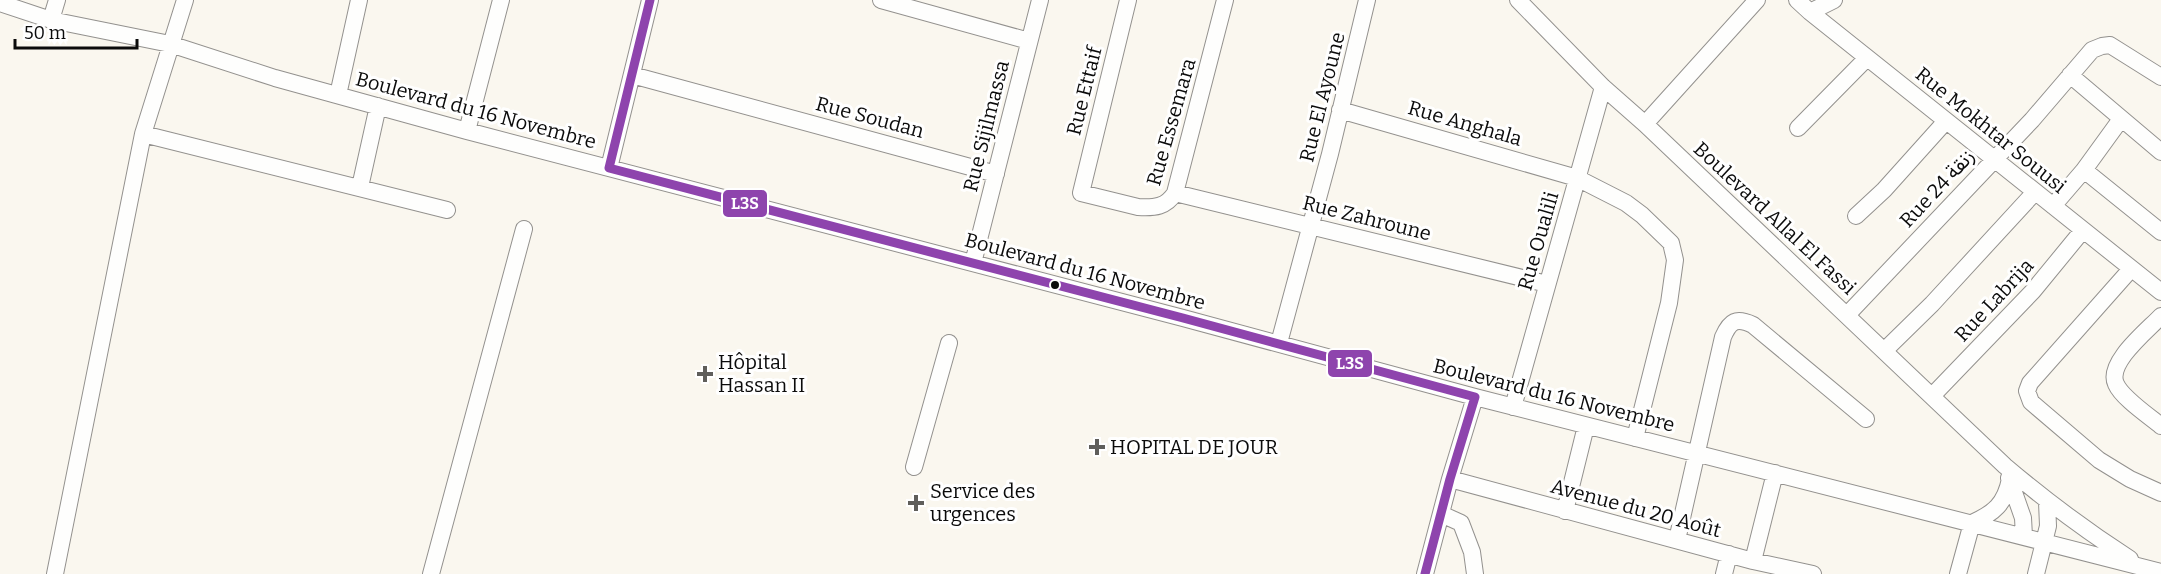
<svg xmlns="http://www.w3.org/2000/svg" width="2161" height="574" viewBox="0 0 2161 574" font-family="Bitter,'Noto Sans Arabic',serif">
<rect width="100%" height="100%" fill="#faf7ef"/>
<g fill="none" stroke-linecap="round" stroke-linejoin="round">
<g stroke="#93918e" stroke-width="18">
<path id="minor" d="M 881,0 L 1029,41
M 1128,0 L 1081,193 L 1138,207 C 1155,208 1166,207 1175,193 L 1225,0
M 1518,0 L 1603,87 L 1645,124 L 2005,466 C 2045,500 2085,530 2130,559
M 1797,0 L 1810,12 L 2161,292
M 0,3 L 51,20 L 170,44 L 275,78 L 467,131 L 1183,318 L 1475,397 L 2161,572
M 1810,12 L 1834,0
M 51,20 L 57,0
M 632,75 L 996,174
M 2070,75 L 2161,152
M 338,95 L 359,0
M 1340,110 L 1577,178 L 1626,203 L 1642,215 L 1671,243 L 1675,260 L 1669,303 L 1635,438
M 1645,124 L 1757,0
M 1798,128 L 1867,58
M 467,131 L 501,0
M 143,134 L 447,210
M 609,168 L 650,0
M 2084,170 L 2161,232
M 360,187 L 378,106
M 1175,193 L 1547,284
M 2053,206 L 2084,170 L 2121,119
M 1856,216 L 1884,190 L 1946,121
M 973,263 L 1040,0
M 2131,269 L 2030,383 L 2027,391 L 2031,402 L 2099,460 L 2130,479 L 2161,493
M 1847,315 L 2032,120 L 2092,50 L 2102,46 L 2110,45 L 2161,77
M 2161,316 C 2148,330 2106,363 2116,384 C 2122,398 2149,416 2161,426
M 1279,343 L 1330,154 L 1367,0
M 1885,350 L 1932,304 L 2035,192
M 1932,396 L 2033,291 L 2083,230
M 1513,407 L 1603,87
M 914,467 L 949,343
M 2009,478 L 2023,518 L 2024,536
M 1450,479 L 1753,561 L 1813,574
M 1565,511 L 1586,426
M 1441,514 L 1461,523 L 1472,552 L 1475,574
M 1677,540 L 1723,337 C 1730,321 1736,317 1753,325 L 1866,419
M 1753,561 L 1775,473
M 55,574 L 143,134 L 185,0
M 431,574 L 524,229
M 1425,574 L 1450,479 L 1475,397
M 1724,574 L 1729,554
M 1958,574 L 1972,523 C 1994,513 2005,504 2010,479
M 2036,574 L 2048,526 L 2047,502"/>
</g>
<use href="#minor" stroke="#fefefd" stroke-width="16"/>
<g stroke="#fff" stroke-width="14">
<path id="bus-1" d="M 650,0 L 609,168 L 1183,318 L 1475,397 L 1450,479 L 1425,574"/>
</g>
<use href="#bus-1" stroke="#8e44ad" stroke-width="9"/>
</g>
<circle fill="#0b0b0b" stroke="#fff" stroke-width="2" cx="1055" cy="285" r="5"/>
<g fill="#5f5e5b" stroke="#fff" stroke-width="2">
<path d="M702 365h6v6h6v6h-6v6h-6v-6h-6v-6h6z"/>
<path d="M1094 438h6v6h6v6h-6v6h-6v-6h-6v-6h6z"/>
<path d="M913 494h6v6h6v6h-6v6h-6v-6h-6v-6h6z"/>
</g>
<g text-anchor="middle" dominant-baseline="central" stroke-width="6" stroke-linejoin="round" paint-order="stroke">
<g font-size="20" fill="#0b0b0b" stroke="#fff">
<text transform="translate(1084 91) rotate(-76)">Rue Ettaif</text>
<text transform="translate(1322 97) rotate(-76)">Rue El Ayoune</text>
<text transform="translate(476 110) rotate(15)">Boulevard du 16 Novembre</text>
<text transform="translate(870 117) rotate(15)">Rue Soudan</text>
<text transform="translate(1171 122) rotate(-74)">Rue Essemara</text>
<text transform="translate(1465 123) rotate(16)">Rue Anghala</text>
<text transform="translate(986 126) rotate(-76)">Rue Sijilmassa</text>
<text transform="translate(1991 130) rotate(39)">Rue Mokhtar Souusi</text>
<text transform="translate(1937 188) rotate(-47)">Rue 24 زنقة</text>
<text transform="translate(1367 218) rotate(14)">Rue Zahroune</text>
<text transform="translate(1775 218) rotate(43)">Boulevard Allal El Fassi</text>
<text transform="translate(1538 241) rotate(-74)">Rue Oualili</text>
<text transform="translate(1085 271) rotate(15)">Boulevard du 16 Novembre</text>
<text transform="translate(1994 300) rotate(-47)">Rue Labrija</text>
<text transform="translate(1554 395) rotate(14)">Boulevard du 16 Novembre</text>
<text transform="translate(1636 508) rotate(15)">Avenue du 20 Août</text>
</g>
<g font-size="20" fill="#0b0b0b" stroke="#fff" text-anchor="start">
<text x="718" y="362">Hôpital<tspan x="718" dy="23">Hassan II</tspan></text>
<text x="1110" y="447">HOPITAL DE JOUR</text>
<text x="930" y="491">Service des<tspan x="930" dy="23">urgences</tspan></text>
</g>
</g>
<g stroke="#fff" stroke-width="2">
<rect x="722" y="189" width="46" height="29" rx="6" fill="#8e44ad"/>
<rect x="1327" y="349" width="46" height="29" rx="6" fill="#8e44ad"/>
</g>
<g font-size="16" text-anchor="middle" font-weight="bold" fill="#fff">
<text x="745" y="209">L3S</text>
<text x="1350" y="369">L3S</text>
</g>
<path d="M15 39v9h122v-9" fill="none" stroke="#0b0b0b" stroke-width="3"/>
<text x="24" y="39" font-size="18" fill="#0b0b0b" stroke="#ffffff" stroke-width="4.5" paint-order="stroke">50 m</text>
</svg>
